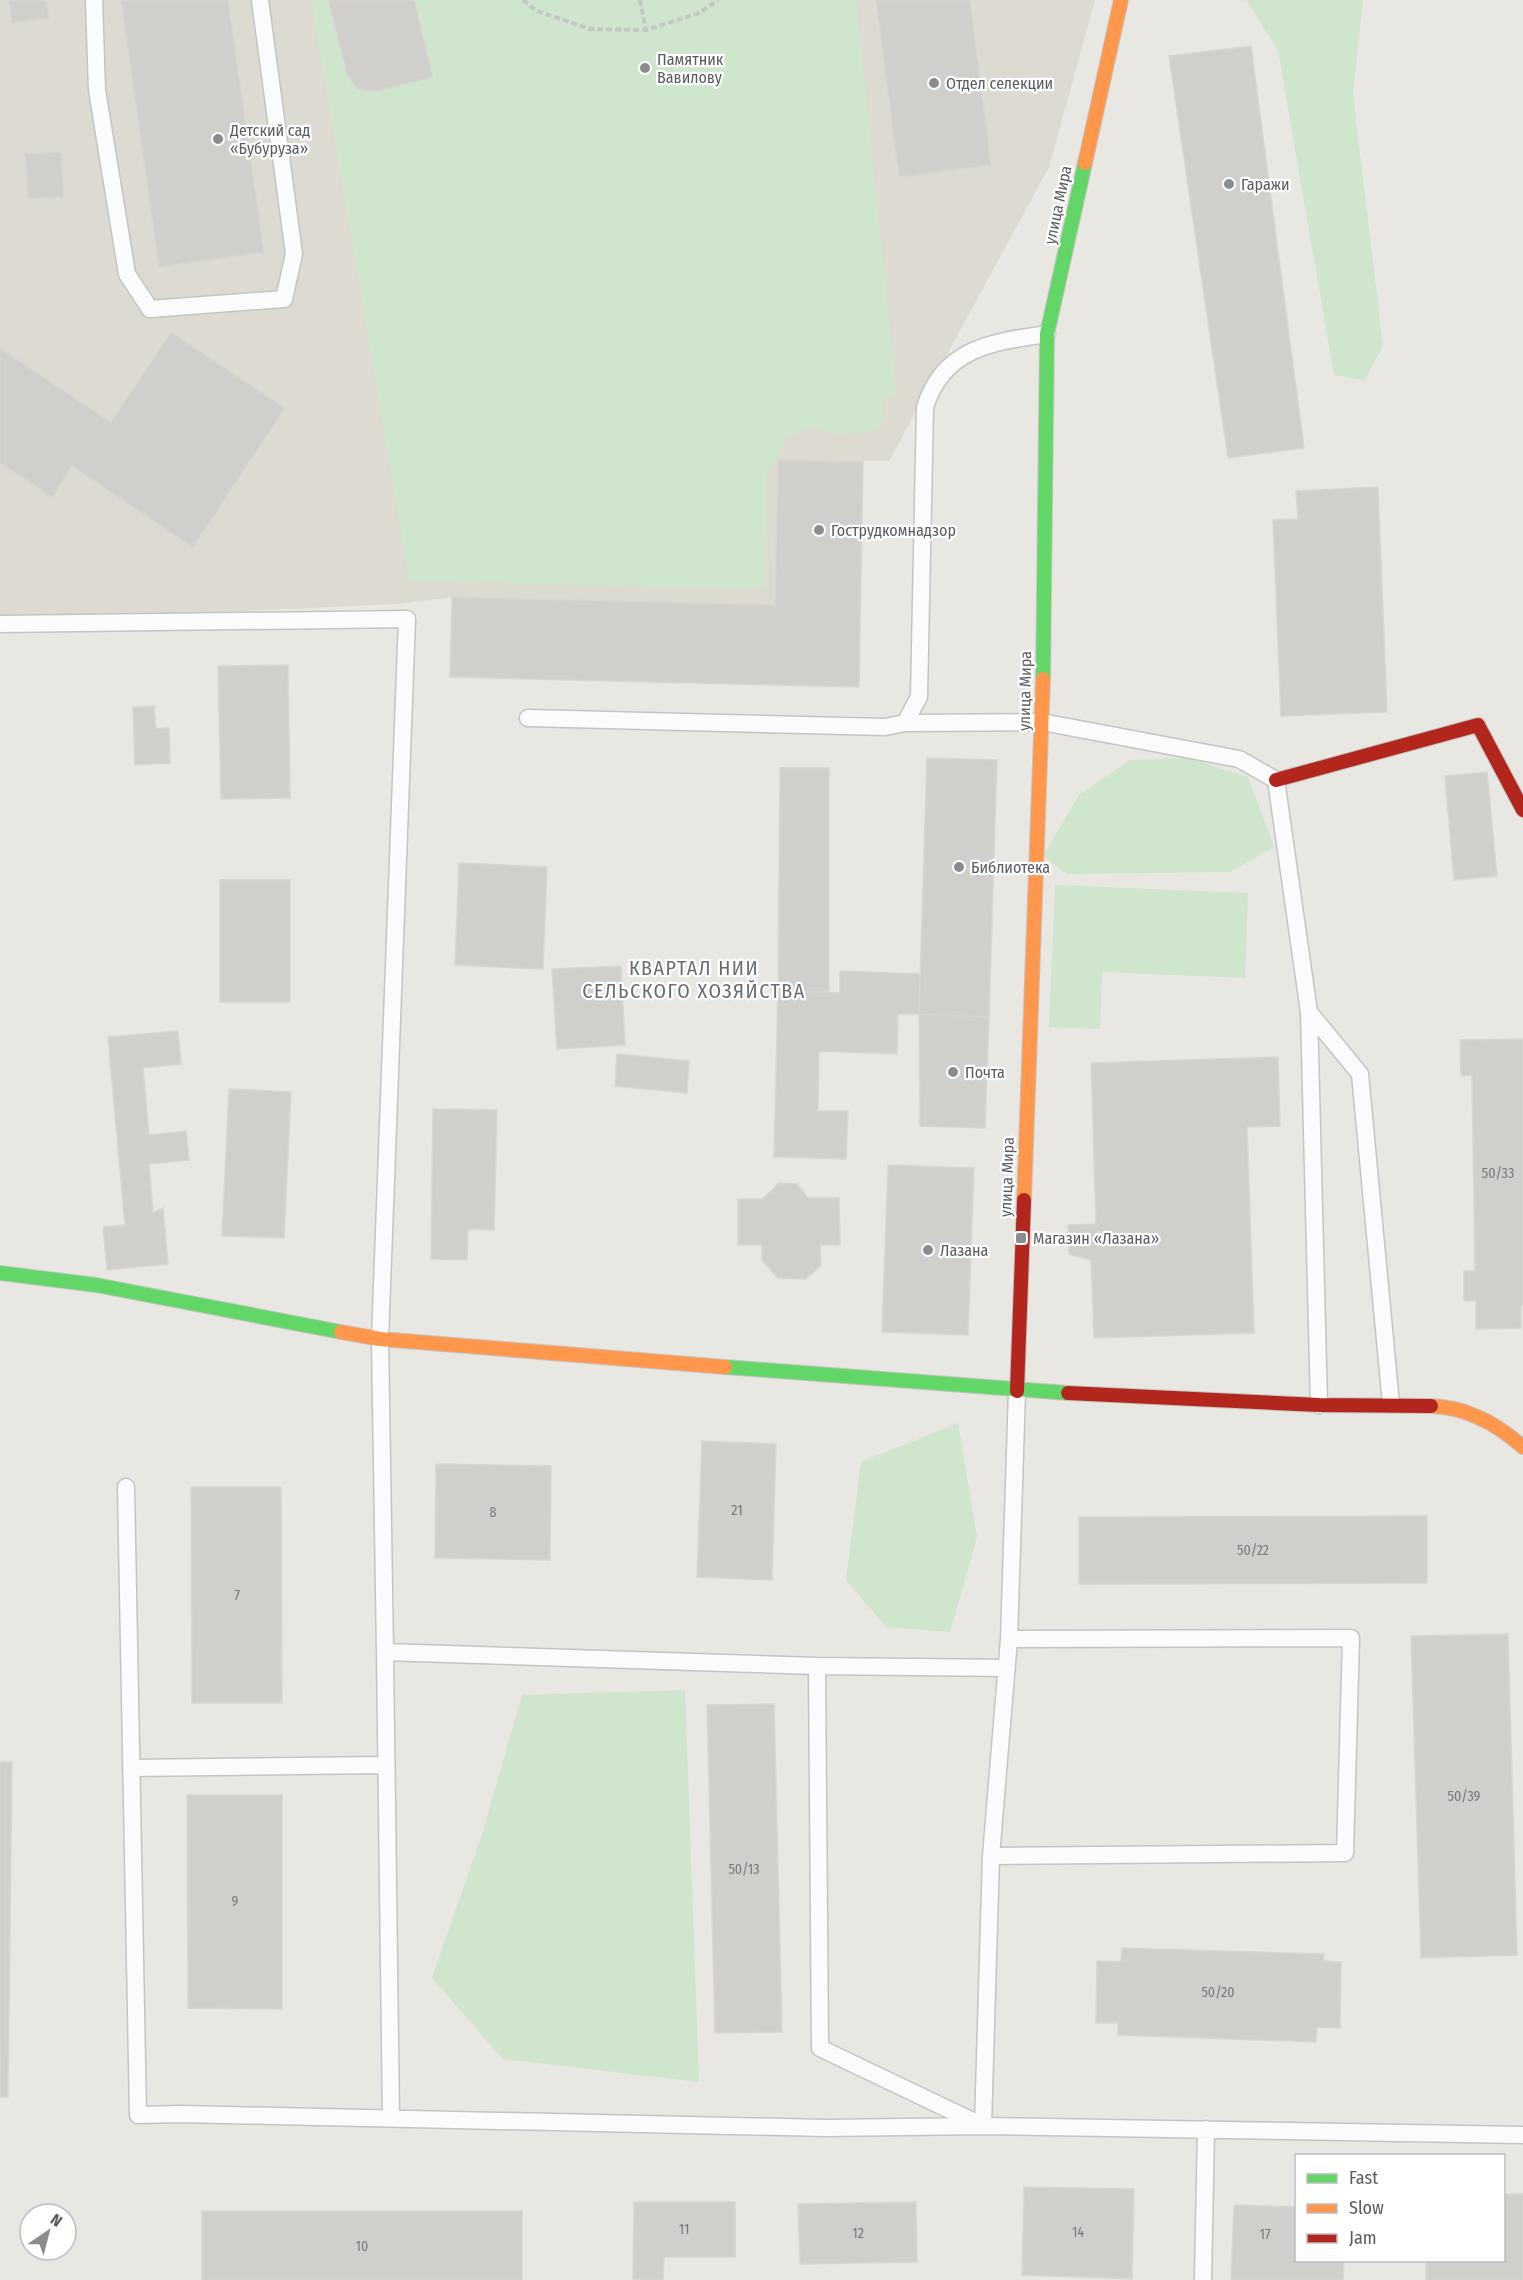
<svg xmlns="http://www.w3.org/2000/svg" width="1523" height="2280" viewBox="0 0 1523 2280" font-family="'Fira Sans Condensed',sans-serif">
<rect width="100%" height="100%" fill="#e8e7e2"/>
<path fill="#dcdad1" d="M 0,0 L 1095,0 L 1049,167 L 889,461 L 778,461 L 775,605 L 452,597 L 399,604 L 0,622 Z"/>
<path fill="#cfe5cd" d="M 311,0 L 856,0 L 897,395 L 882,400 L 884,421 L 872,432 L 838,434 L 811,428 L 787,437 L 767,474 L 764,589 L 409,581 Z
M 1246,0 L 1363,0 L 1353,95 L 1383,346 L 1365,380 L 1334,375 L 1278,50 Z
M 1188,758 L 1248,777 L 1274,847 L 1230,872 L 1067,874 L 1043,856 L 1079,795 L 1130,760 Z
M 1055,885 L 1248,893 L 1245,978 L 1102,972 L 1100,1029 L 1049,1027 Z
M 958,1423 L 977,1537 L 950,1632 L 886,1627 L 846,1580 L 861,1462 Z
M 685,1690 L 699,2082 L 503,2059 L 432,1978 L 483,1831 L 522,1695 Z"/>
<path fill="#d0cfcc" stroke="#d8d6d1" stroke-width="1.5" d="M 9,0 L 46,0 L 49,18 L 12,23 Z
M 121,0 L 228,0 L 264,252 L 159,267 Z
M 328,0 L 414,0 L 433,77 L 377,91 L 357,89 L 347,74 Z
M 876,0 L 970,0 L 991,165 L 899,177 Z
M 1251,46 L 1304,448 L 1228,458 L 1169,56 Z
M 61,152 L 64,197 L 28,199 L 25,154 Z
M 171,332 L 285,408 L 193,547 L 72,466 L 52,497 L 0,463 L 0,348 L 111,422 Z
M 778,460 L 863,462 L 859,687 L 450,677 L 452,597 L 775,605 Z
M 1378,487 L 1387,712 L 1281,716 L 1273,520 L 1298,519 L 1296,491 Z
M 288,665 L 290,798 L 221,799 L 218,666 Z
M 154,706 L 156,729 L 169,728 L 170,763 L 135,765 L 133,707 Z
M 927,758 L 997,760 L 989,1017 L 919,1014 Z
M 780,768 L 829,768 L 829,992 L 778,991 Z
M 1487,772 L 1497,876 L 1454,880 L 1445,776 Z
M 459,863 L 547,867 L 543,969 L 455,965 Z
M 220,880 L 290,880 L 290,1002 L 220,1002 Z
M 621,966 L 625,1045 L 557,1049 L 552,969 Z
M 840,971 L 920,974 L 919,1014 L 898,1014 L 897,1054 L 819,1051 L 818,1111 L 848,1111 L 846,1159 L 774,1157 L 778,991 L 840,993 Z
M 919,1014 L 989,1017 L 985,1128 L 920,1126 Z
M 178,1031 L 181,1064 L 143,1068 L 149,1135 L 186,1131 L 189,1160 L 149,1164 L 153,1213 L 163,1208 L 168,1264 L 107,1270 L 103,1227 L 125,1225 L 108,1037 Z
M 1523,1039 L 1523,1305 L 1521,1305 L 1521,1328 L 1476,1329 L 1476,1301 L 1464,1301 L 1464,1271 L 1475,1271 L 1472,1075 L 1461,1076 L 1460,1040 Z
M 617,1054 L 689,1061 L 687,1093 L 615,1086 Z
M 1278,1057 L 1280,1126 L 1247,1127 L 1254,1333 L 1094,1338 L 1091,1260 L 1069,1254 L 1068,1225 L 1096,1224 L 1091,1063 Z
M 229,1089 L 291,1092 L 284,1238 L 222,1236 Z
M 433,1109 L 497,1110 L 494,1230 L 468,1229 L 467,1260 L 431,1259 Z
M 888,1165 L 974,1168 L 968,1335 L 882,1332 Z
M 779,1183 L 797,1184 L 808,1198 L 839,1198 L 840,1245 L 820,1245 L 821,1265 L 806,1279 L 778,1278 L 762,1260 L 762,1245 L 738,1245 L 738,1199 L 763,1199 Z
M 702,1441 L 776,1444 L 772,1580 L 697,1577 Z
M 436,1464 L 551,1466 L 550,1560 L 435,1558 Z
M 191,1487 L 281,1487 L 282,1703 L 192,1703 Z
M 1427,1516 L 1427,1583 L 1079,1584 L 1079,1517 Z
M 1508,1634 L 1517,1955 L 1421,1958 L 1411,1636 Z
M 774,1704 L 782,2032 L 715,2033 L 707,1705 Z
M 0,1762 L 12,1762 L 8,2097 L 0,2097 Z
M 187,1795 L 282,1795 L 282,2009 L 188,2008 Z
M 1122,1948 L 1324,1954 L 1323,1961 L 1341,1962 L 1340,2028 L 1317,2027 L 1316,2042 L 1118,2035 L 1118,2023 L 1096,2023 L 1097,1961 L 1121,1962 Z
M 1024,2187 L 1134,2189 L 1132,2279 L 1022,2275 Z
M 1504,2194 L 1523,2194 L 1523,2280 L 1426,2280 L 1426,2260 L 1504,2260 Z
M 634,2202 L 735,2202 L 735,2257 L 664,2257 L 663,2280 L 633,2280 Z
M 916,2202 L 917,2262 L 800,2264 L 798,2204 Z
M 1234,2205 L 1296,2207 L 1296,2260 L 1344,2260 L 1343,2280 L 1231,2280 Z
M 202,2211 L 522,2211 L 522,2280 L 202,2280 Z"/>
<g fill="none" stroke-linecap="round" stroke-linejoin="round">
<g stroke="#c4c4c3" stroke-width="19">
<path id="lane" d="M 94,0 L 97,90 L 127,274 L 150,309 L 284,299 L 294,254 L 260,0
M 0,624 L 407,619 L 380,1339 L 385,1652 L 817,1666
M 528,718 L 885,727 L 905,723 L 919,697 L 925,407 C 944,347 993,342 1047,334
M 905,723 L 1042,722 L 1239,759 L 1276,780 L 1309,1012 L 1319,1405
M 1309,1012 L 1360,1074 L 1391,1404
M 1017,1391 L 1009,1639 L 991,1856 L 983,2126 L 1523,2135
M 126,1487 L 138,2115 L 181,2114 L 826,2128 L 983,2126
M 385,1652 L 391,2118
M 131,1768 L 386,1765
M 991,1856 L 1345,1853 L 1351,1638 L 1009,1639
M 979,2124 L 820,2048 L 817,1666 L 1007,1668
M 1203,2280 L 1206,2129"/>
</g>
<g stroke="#c5c5c4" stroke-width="16">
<path id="fast" d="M 1043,679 L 1047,334 L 1085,163
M 0,1273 L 96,1285 L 341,1332
M 725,1367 L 1068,1393"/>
</g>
<g stroke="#c5c5c4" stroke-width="16">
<path id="slow" d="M 1085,163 L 1121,0
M 1024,1200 L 1043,679
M 341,1332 L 380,1339 L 725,1367
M 1431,1406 C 1466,1407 1497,1424 1523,1447"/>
</g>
<g stroke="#c5c5c4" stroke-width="16">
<path id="jam" d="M 1276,780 L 1478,725 L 1523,810
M 1017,1391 L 1024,1200
M 1068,1393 L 1319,1405 L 1431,1406"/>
</g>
<path stroke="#c3c8c5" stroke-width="4" stroke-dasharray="6 3" stroke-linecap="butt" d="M 523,0 L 537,11 L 590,29 L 646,30 L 699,13 L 718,0
M 640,0 L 646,30"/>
<use href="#lane" stroke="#fcfbfb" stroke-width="16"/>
<use href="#fast" stroke="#63d668" stroke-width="14"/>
<use href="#slow" stroke="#ff974d" stroke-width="14"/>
<use href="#jam" stroke="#b3261e" stroke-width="14"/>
</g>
<g fill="#8a8c8e" stroke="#fff" stroke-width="2">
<circle cx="645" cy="68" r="6"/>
<circle cx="934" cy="83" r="6"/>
<circle cx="218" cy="139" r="6"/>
<circle cx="1229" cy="184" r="6"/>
<circle cx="819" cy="530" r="6"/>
<circle cx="959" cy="867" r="6"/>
<circle cx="953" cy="1072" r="6"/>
<rect x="1015" y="1232" width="12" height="12" rx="3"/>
<circle cx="928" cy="1250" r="6"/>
</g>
<g text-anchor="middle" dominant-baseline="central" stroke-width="4.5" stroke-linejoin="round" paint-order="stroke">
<g font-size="14" fill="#77797c">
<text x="1498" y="1173">50/33</text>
<text x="737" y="1510">21</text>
<text x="493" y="1512">8</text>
<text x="1253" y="1550">50/22</text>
<text x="237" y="1595">7</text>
<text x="1464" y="1796">50/39</text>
<text x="744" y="1869">50/13</text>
<text x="235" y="1901">9</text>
<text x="1218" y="1992">50/20</text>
<text x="684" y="2229">11</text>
<text x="1078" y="2232">14</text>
<text x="858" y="2233">12</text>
<text x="1265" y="2234">17</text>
<text x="362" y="2246">10</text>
</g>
<g font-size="16" fill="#585b60" stroke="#fff" text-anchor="start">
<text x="657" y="59">Памятник<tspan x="657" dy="18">Вавилову</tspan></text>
<text x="946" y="83">Отдел селекции</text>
<text x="230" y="130">Детский сад<tspan x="230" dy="18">«Бубуруза»</tspan></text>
<text x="1241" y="184">Гаражи</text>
<text x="831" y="530">Гострудкомнадзор</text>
<text x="971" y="867">Библиотека</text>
<text x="965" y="1072">Почта</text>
<text x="1033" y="1238">Магазин «Лазана»</text>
<text x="940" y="1250">Лазана</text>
</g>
<g font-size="16" fill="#585b60" stroke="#fff">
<text transform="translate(1058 205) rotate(-78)">улица Мира</text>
<text transform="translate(1025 691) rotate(-89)">улица Мира</text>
<text transform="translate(1007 1177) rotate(-88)">улица Мира</text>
</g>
<g font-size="20" letter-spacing="1.5" fill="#696d72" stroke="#fff">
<text x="694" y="968">КВАРТАЛ НИИ<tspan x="694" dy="23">СЕЛЬСКОГО ХОЗЯЙСТВА</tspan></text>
</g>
</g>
<rect x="1295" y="2154" width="210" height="108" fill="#ffffff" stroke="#bcbdbf" stroke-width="1.5"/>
<rect x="1307" y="2174" width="30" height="9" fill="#63d668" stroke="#bcbdbf" stroke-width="1.5"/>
<text x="1349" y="2184" font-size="18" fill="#585b60">Fast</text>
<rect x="1307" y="2204" width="30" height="9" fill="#ff974d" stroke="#bcbdbf" stroke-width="1.5"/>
<text x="1349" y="2214" font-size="18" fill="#585b60">Slow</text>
<rect x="1307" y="2234" width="30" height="9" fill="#b3261e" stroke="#bcbdbf" stroke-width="1.5"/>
<text x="1349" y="2244" font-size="18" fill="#585b60">Jam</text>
<g transform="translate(48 2232) rotate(35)"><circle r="28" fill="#ffffff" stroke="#bcbdbf" stroke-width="1.5"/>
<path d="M0-4.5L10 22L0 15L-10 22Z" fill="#8a8c8e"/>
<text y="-9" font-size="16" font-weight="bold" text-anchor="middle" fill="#585b60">N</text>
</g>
</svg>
